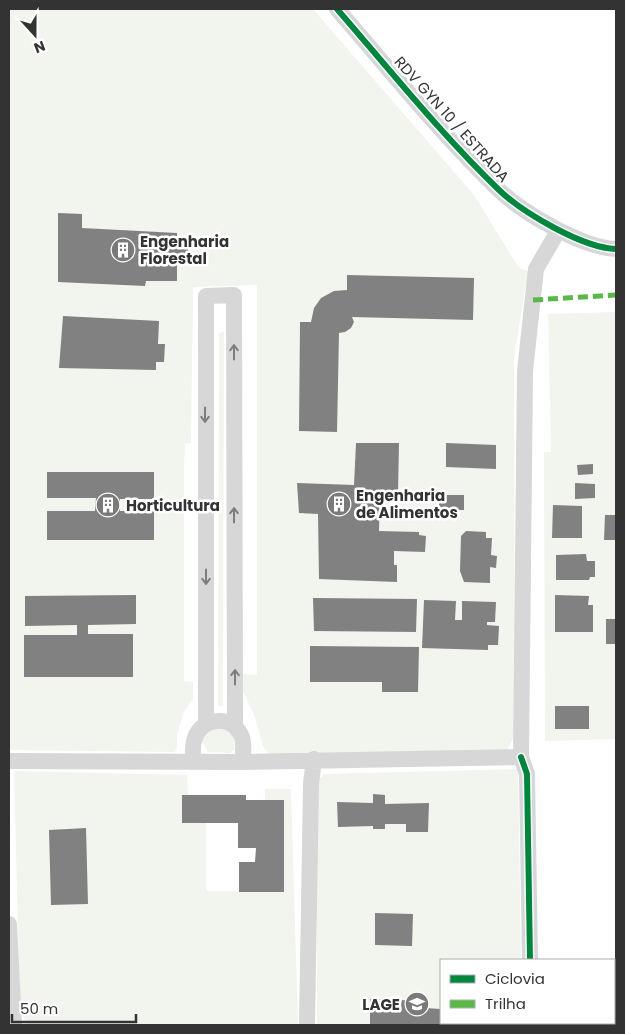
<svg xmlns="http://www.w3.org/2000/svg" width="625" height="1034" viewBox="0 0 625 1034" font-family="Poppins,sans-serif">
<rect width="100%" height="100%" fill="#fff"/>
<path fill="#f1f5ed" d="M 9,9 L 313,9 L 474,195 L 519,268 L 530,272 L 525,289 L 514,359 L 515,735 L 506,752 L 269,754 L 263,746 L 255,717 L 242,689 L 242,674 L 257,675 L 257,285 L 193,287 L 191,443 L 185,444 L 184,471 L 184,681 L 193,682 L 193,698 L 184,712 L 177,734 L 177,750 L 174,752 L 9,750 Z
M 616,312 L 616,739 L 545,741 L 544,452 L 551,452 L 548,314 Z
M 224,332 L 223,706 L 218,706 L 219,333 Z
M 211,729 L 230,730 L 233,733 L 235,749 L 230,753 L 208,752 L 202,741 L 202,734 Z
M 518,769 L 521,960 L 441,960 L 441,1023 L 520,1023 L 520,1025 L 317,1025 L 317,781 L 325,774 Z
M 14,771 L 187,775 L 188,795 L 182,795 L 182,823 L 206,823 L 206,891 L 283,892 L 284,800 L 265,800 L 265,789 L 291,789 L 298,1025 L 28,1025 L 20,1011 Z"/>
<path fill="#818181" d="M 58,213 L 82,214 L 82,228 L 177,233 L 177,244 L 189,244 L 187,258 L 177,258 L 177,281 L 146,281 L 145,286 L 58,282 Z
M 347,275 L 474,278 L 473,320 L 352,317 L 354,322 L 351,328 L 345,332 L 339,333 L 337,432 L 299,431 L 300,322 L 311,322 L 314,308 L 321,298 L 334,291 L 347,290 Z
M 63,316 L 159,321 L 158,344 L 165,344 L 164,362 L 156,362 L 156,370 L 59,368 Z
M 356,443 L 399,443 L 398,494 L 380,493 L 379,531 L 419,532 L 419,535 L 426,536 L 425,552 L 394,551 L 394,565 L 397,565 L 397,582 L 319,579 L 318,514 L 299,513 L 297,483 L 354,485 Z
M 446,443 L 496,445 L 496,469 L 446,467 Z
M 593,464 L 593,474 L 578,475 L 577,465 Z
M 47,472 L 154,472 L 154,499 L 120,499 L 120,511 L 154,511 L 154,540 L 47,540 L 47,511 L 95,511 L 96,498 L 47,498 Z
M 575,483 L 595,484 L 595,498 L 575,499 Z
M 439,495 L 464,495 L 464,510 L 439,510 Z
M 553,505 L 582,506 L 582,538 L 552,538 Z
M 605,515 L 616,515 L 616,540 L 604,540 Z
M 466,531 L 486,532 L 486,538 L 492,538 L 491,555 L 497,556 L 496,568 L 490,567 L 490,583 L 464,582 L 460,571 L 461,536 Z
M 586,554 L 587,561 L 595,561 L 595,577 L 590,577 L 589,580 L 556,580 L 556,555 Z
M 136,595 L 136,624 L 88,625 L 88,634 L 133,634 L 133,677 L 24,677 L 24,635 L 77,635 L 77,625 L 25,626 L 25,596 Z
M 555,595 L 589,596 L 588,605 L 593,605 L 593,632 L 555,632 Z
M 313,598 L 417,599 L 416,632 L 314,631 Z
M 424,600 L 456,601 L 455,620 L 462,620 L 462,601 L 496,602 L 495,622 L 487,622 L 487,625 L 499,626 L 498,645 L 488,645 L 488,650 L 422,648 Z
M 606,619 L 616,619 L 616,644 L 606,644 Z
M 310,646 L 419,647 L 418,692 L 382,692 L 382,682 L 310,682 Z
M 555,706 L 589,706 L 589,729 L 555,729 Z
M 373,794 L 385,795 L 385,804 L 429,803 L 428,832 L 406,832 L 406,824 L 385,824 L 385,829 L 373,829 L 373,826 L 338,827 L 337,802 L 373,803 Z
M 182,795 L 246,795 L 246,800 L 284,800 L 284,892 L 239,892 L 239,862 L 255,862 L 256,848 L 238,848 L 238,823 L 182,823 Z
M 86,828 L 88,904 L 51,905 L 49,830 Z
M 375,913 L 413,914 L 412,946 L 375,945 Z
M 370,999 L 426,1001 L 425,1008 L 441,1009 L 441,1023 L 473,1023 L 472,1025 L 370,1025 Z"/>
<g fill="none" stroke-linecap="round" stroke-linejoin="round">
<path stroke="#d7d7d7" stroke-width="16" d="M 337,9 C 390,70 441,134 499,190 C 523,213 583,248 616,249
M 206,723 L 206,296 L 234,295 L 235,726
M 9,761 L 242,762 L 521,757
M 193,761 C 193,754 192,745 195,738 C 202,717 232,715 241,735 C 245,743 243,753 242,762
M 9,924 L 14,1025
M 530,960 L 527,774 L 521,757 L 525,371 L 536,269 L 558,231
M 532,1023 L 532,1025
M 307,1025 L 311,784 L 314,759"/>
<path stroke="#58b947" stroke-width="5" stroke-dasharray="10 5" stroke-linecap="butt" d="M 533,300 L 616,295"/>
<g stroke="#fff" stroke-width="9">
<path id="cycleway" d="M 337,9 C 390,70 441,134 499,190 C 523,213 583,248 616,249
M 521,757 L 527,774 L 530,960"/>
</g>
<use href="#cycleway" stroke="#00873e" stroke-width="6"/>
</g>
<defs><path id="oneway-shaft" d="M-6 0H5M1.5-3L5.5 0L1.5 3" fill="none" stroke-width="1.6" stroke-linecap="round" stroke-linejoin="round" transform="scale(1.25)"/></defs>
<g stroke="#7d7d7d">
<use href="#oneway-shaft" transform="translate(234 352) rotate(-90)"/>
<use href="#oneway-shaft" transform="translate(205 415) rotate(90)"/>
<use href="#oneway-shaft" transform="translate(234 515) rotate(-90)"/>
<use href="#oneway-shaft" transform="translate(206 577) rotate(90)"/>
<use href="#oneway-shaft" transform="translate(235 677) rotate(-90)"/>
</g>
<defs>
<g id="building-disc" transform="scale(1.25)"><circle r="9.5" fill="#7a7a7a" stroke="#fff"/><path d="M-4-6H4V6H1V3H-1V6H-4ZM-2.5-4.3h1.7v1.8h-1.7ZM.8-4.3h1.7v1.8H.8ZM-2.5-1h1.7V.8h-1.7ZM.8-1h1.7V.8H.8Z" fill="#fff"/></g>
<g id="university-disc" transform="scale(1.25)"><circle r="9.5" fill="#7a7a7a" stroke="#fff"/><path d="M0-5L7-2L0 1L-7-2ZM-4 1L0 2.5L4 1V4Q0 6-4 4Z" fill="#fff"/></g>
</defs>
<g fill-rule="evenodd">
<use href="#building-disc" x="123" y="250"/>
<use href="#building-disc" x="339" y="504"/>
<use href="#building-disc" x="108" y="505"/>
<use href="#university-disc" x="417" y="1004"/>
</g>
<g text-anchor="middle" dominant-baseline="central" stroke-width="5" stroke-linejoin="round" paint-order="stroke">
<g font-size="15" fill="#333" stroke="#fff">
<text transform="translate(452 119) rotate(48)">RDV GYN 10 / ESTRADA</text>
</g>
<g font-size="15" font-weight="bold" fill="#333" stroke="#fff" text-anchor="start">
<text x="140" y="241">Engenharia<tspan x="140" dy="17">Florestal</tspan></text>
<text x="356" y="495">Engenharia<tspan x="356" dy="17">de Alimentos</tspan></text>
<text x="126" y="505">Horticultura</text>
<text x="400" y="1004" text-anchor="end">LAGE</text>
</g>
</g>
<rect width="625" height="1034" fill="none" stroke="#333333" stroke-width="20"/>
<rect x="440" y="959" width="175" height="65" fill="#ffffff" stroke="#adadad"/>
<rect x="450" y="975" width="25" height="8" fill="#00873e" stroke="#adadad"/>
<text x="485" y="984" font-size="15" fill="#333333">Ciclovia</text>
<rect x="450" y="1000" width="25" height="8" fill="#58b947" stroke="#adadad"/>
<text x="485" y="1009" font-size="15" fill="#333333">Trilha</text>
<g transform="translate(35 35) rotate(159)" stroke="#ffffff" stroke-width="4" paint-order="stroke">
<path d="M0-4L9 19L0 12L-9 19Z" fill="#333333"/>
<text y="-8" font-size="14" font-weight="bold" text-anchor="middle" fill="#333333">N</text>
</g>
<path d="M12 1014v8h124v-8" fill="none" stroke="#333333" stroke-width="2.5"/>
<text x="20" y="1014" font-size="15" fill="#333333" stroke="#ffffff" stroke-width="4" paint-order="stroke">50 m</text>
</svg>
